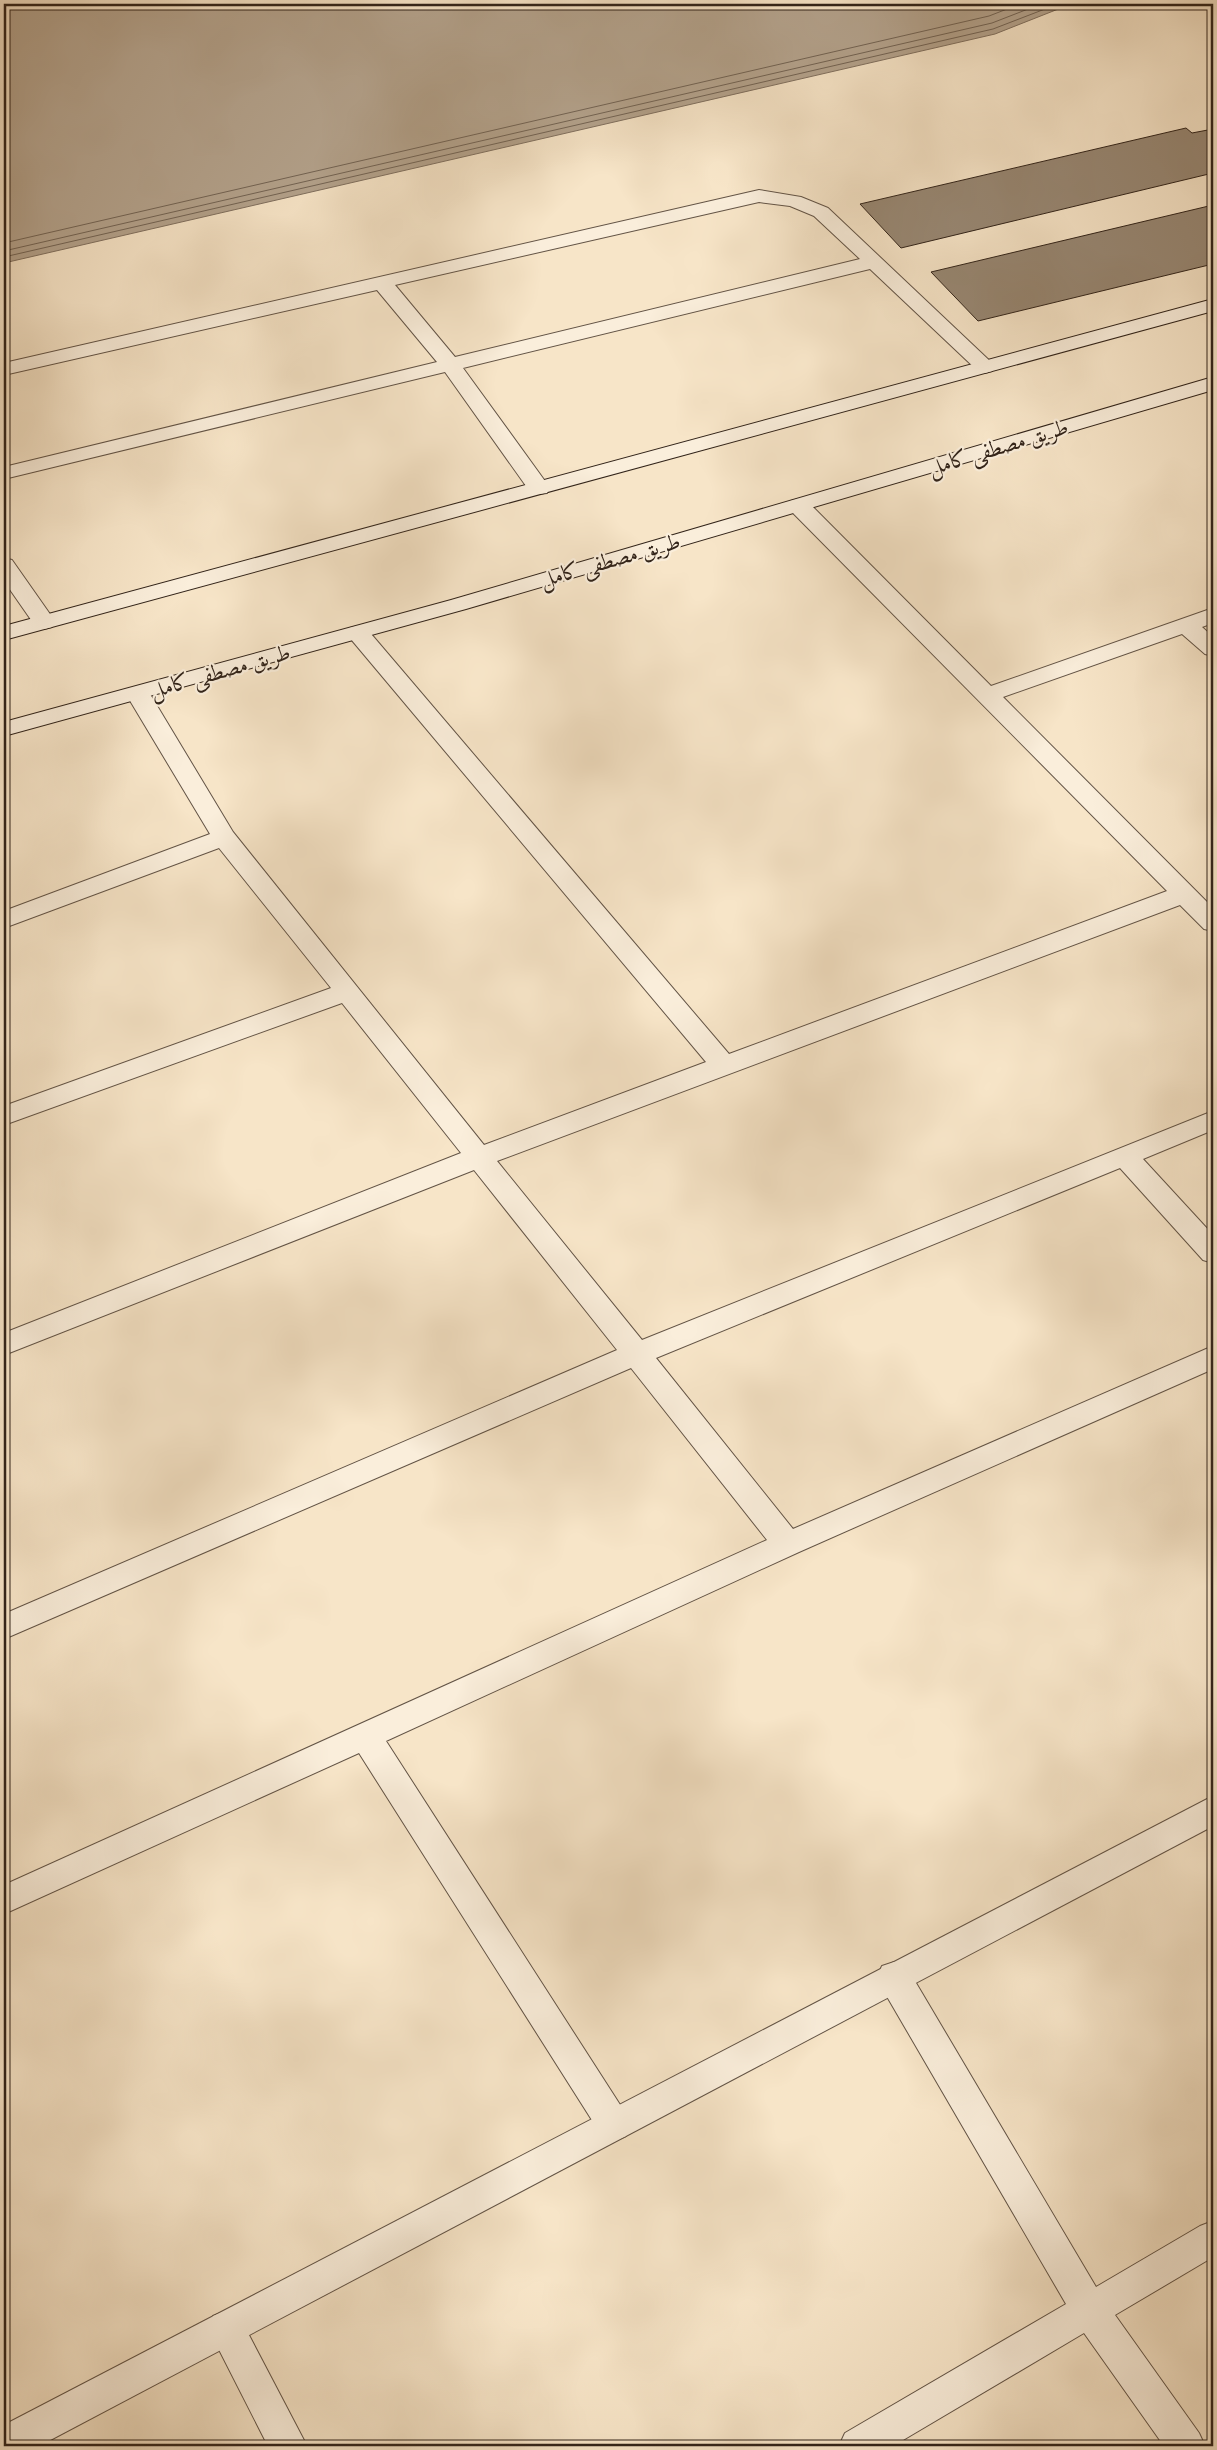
<svg xmlns="http://www.w3.org/2000/svg" width="1217" height="2450" viewBox="0 0 1217 2450" font-family="'EB Garamond',Amiri,serif">
<rect width="100%" height="100%" fill="#f7e5c8"/>
<filter id="stains"><feTurbulence type="fractalNoise" baseFrequency=".004" numOctaves="4"/><feColorMatrix values="0 0 0 0 .2 0 0 0 0 .09 0 0 0 0 .02 0 0 0 .5 -.17"/></filter>
<radialGradient id="worn" r=".72"><stop offset=".6" stop-color="#630" stop-opacity="0"/><stop offset="1" stop-color="#630" stop-opacity=".3"/></radialGradient>
<path fill="#b4a38d" stroke="#80705f" d="M 4,4 L 1071,4 L 995,34 L 4,263 Z"/>
<g fill="none" stroke-linecap="round" stroke-linejoin="round">
<path stroke="#736454" stroke-width="1" d="M 4,243 L 989,16 L 1020,4
M 4,251 L 992,23 L 1041,4
M 4,257 L 993,29 L 1058,4"/>
</g>
<path fill="#988874" stroke="#32241a" d="M 1186,128 L 1192,133 L 1213,129 L 1213,173 L 901,248 L 860,204 Z
M 1213,205 L 1213,264 L 978,321 L 931,272 Z"/>
<g fill="none" stroke-linecap="round" stroke-linejoin="round">
<g stroke="#635446" stroke-width="2">
<path id="lane" d="M 759,190 L 801,197 L 828,208 L 992,363 L 995,367 L 992,371 L 985,373 L 978,371 L 870,269 L 463,368 L 550,488 L 547,493 L 539,494 L 531,493 L 445,372 L 4,479 L 4,467 L 437,362 L 377,290 L 4,375 L 4,363 ZM 759,202 L 790,206 L 814,216 L 860,259 L 455,357 L 395,285 Z
M 799,499 L 807,501 L 991,686 L 1213,608 L 1213,623 L 1202,627 L 1213,637 L 1213,656 L 1205,654 L 1182,634 L 1003,697 L 1213,908 L 1213,931 L 1204,929 L 1180,905 L 497,1161 L 642,1340 L 1213,1111 L 1213,1130 L 1143,1159 L 1213,1235 L 1213,1263 L 1203,1260 L 1120,1168 L 656,1358 L 793,1529 L 1213,1346 L 1213,1369 L 799,1552 L 386,1741 L 626,2114 L 631,2125 L 626,2136 L 614,2141 L 602,2136 L 359,1753 L 4,1914 L 4,1885 L 767,1540 L 631,1368 L 4,1639 L 4,1614 L 617,1350 L 474,1170 L 4,1355 L 4,1333 L 461,1153 L 342,1003 L 4,1125 L 4,1106 L 331,988 L 219,848 L 4,928 L 4,911 L 210,834 L 126,694 L 130,689 L 138,687 L 146,689 L 150,694 L 233,832 L 484,1145 L 706,1062 L 350,638 L 347,633 L 350,628 L 358,626 L 366,628 L 729,1054 L 1167,891 L 791,511 L 788,506 L 791,501 Z
M 4,558 L 12,560 L 52,617 L 55,622 L 52,627 L 44,629 L 36,627 L 4,581 Z
M 894,1962 L 906,1966 L 1096,2287 L 1200,2226 L 1213,2221 L 1213,2257 L 1115,2315 L 1199,2433 L 1205,2446 L 1164,2446 L 1084,2333 L 893,2446 L 839,2446 L 845,2433 L 1066,2304 L 882,1988 L 877,1977 L 882,1966 Z
M 226,2311 L 239,2316 L 307,2446 L 268,2446 L 208,2328 L 213,2316 Z"/>
</g>
<g stroke="#635446" stroke-width="2">
<path id="street" d="M 1213,1796 L 1213,1826 L 39,2446 L 4,2446 L 4,2425 Z"/>
</g>
<g stroke="#32241a" stroke-width="2">
<path id="secondary" d="M 1213,299 L 1213,311 L 4,640 L 4,626 Z
M 1213,377 L 1213,390 L 466,609 L 4,736 L 4,722 L 451,600 Z"/>
</g>
<use href="#lane" fill="#faeedb" fill-rule="evenodd"/>
<use href="#street" fill="#faeedb" fill-rule="evenodd"/>
<use href="#secondary" fill="#faeedb" fill-rule="evenodd"/>
</g>
<g text-anchor="middle" dominant-baseline="central" stroke-width="4.5" stroke-linejoin="round" paint-order="stroke">
<g font-size="22" fill="#32241a" stroke="#faeedb">
<text transform="translate(998 447) rotate(-17)">طريق مصطفى كامل</text>
<text transform="translate(610 560) rotate(-16)">طريق مصطفى كامل</text>
<text transform="translate(220 671) rotate(-16)">طريق مصطفى كامل</text>
</g>
</g>
<rect width="1217" height="2450" fill="none" stroke="#f7e5c8" stroke-width="20"/>
<rect x="5" y="5" width="1207" height="2440" fill="none" stroke="#32241a" stroke-width="2.5"/>
<rect x="10" y="10" width="1197" height="2430" fill="none" stroke="#32241a"/>
<rect width="100%" height="100%" filter="url(#stains)"/>
<rect width="100%" height="100%" fill="url(#worn)"/>
</svg>
